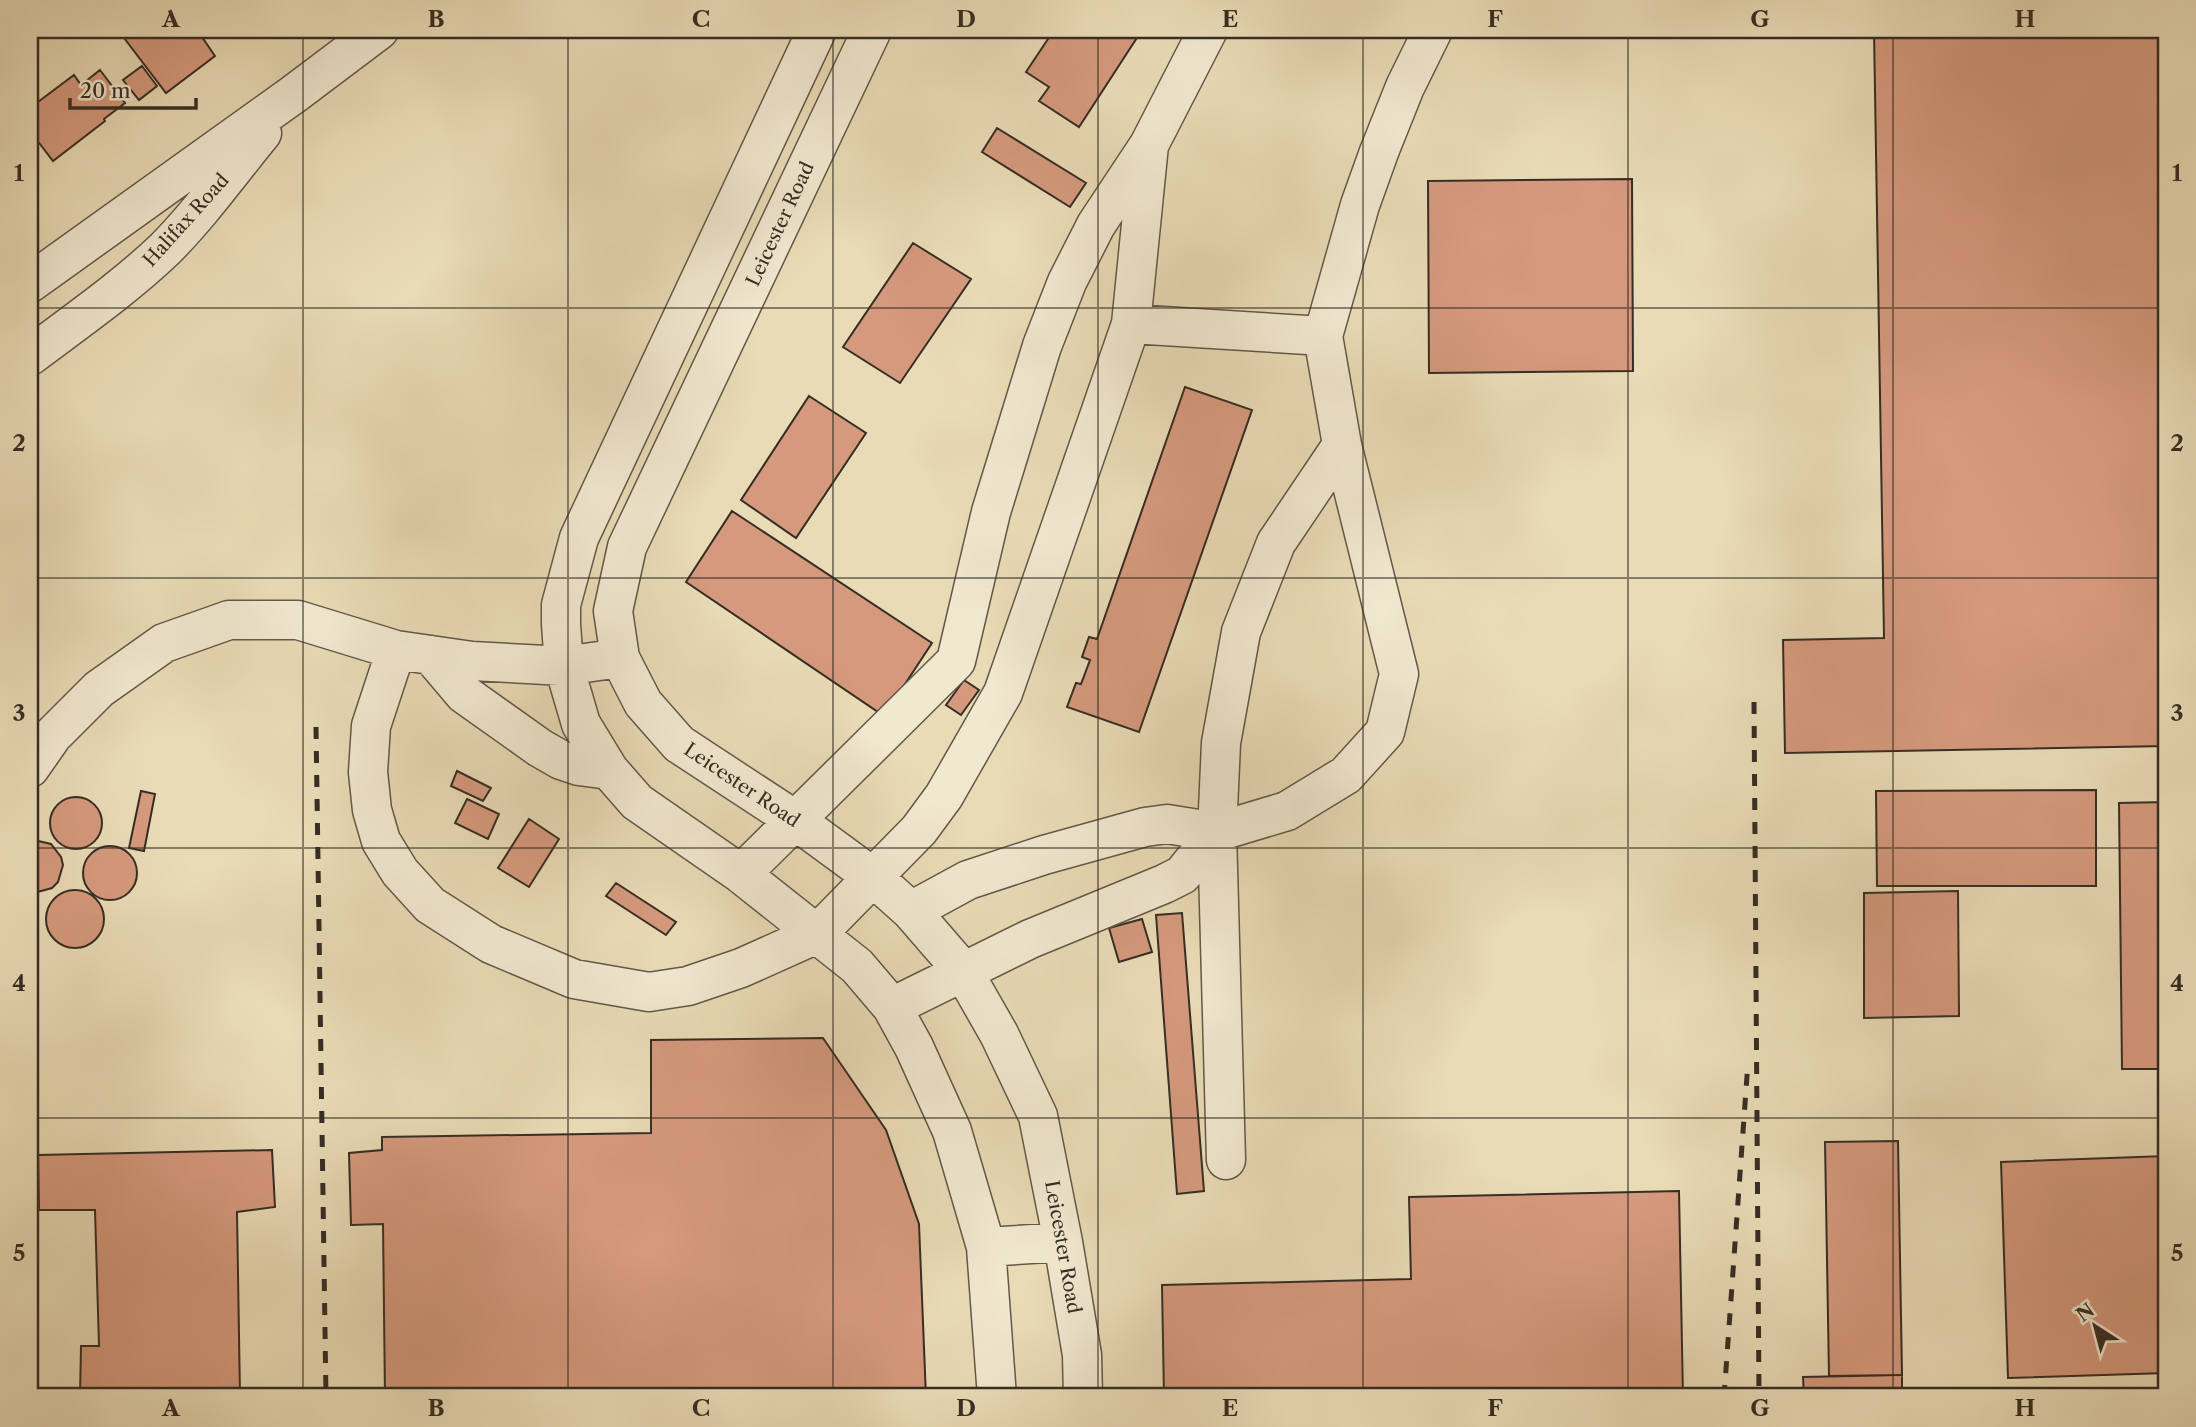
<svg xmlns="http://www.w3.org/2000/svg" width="2196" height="1427" viewBox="0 0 2196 1427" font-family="'Libre Caslon Text',serif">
<rect width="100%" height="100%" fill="#e9dbb6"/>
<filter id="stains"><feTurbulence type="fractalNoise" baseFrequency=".00286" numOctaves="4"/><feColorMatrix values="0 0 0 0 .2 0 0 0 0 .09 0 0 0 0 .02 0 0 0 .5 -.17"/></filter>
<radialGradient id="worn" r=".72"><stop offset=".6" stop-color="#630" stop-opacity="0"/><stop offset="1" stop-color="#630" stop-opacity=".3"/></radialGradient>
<path fill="#d5997d" stroke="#362d24" stroke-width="2" d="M 118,30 L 204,30 L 206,33 L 202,37 L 215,56 L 166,93 Z
M 1054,30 L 1142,30 L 1079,127 L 1039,101 L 1049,87 L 1026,72 Z
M 1874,30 L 2166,30 L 2166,746 L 1785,753 L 1783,640 L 1884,638 Z
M 142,66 L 157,86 L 139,100 L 123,80 Z
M 100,70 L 125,103 L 104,119 L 105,121 L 53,161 L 30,131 L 30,108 L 74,75 L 81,85 Z
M 997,128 L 1086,183 L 1070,207 L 982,152 Z
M 1632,179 L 1633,371 L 1429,373 L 1428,181 Z
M 913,243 L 971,279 L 900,383 L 843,347 Z
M 1185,387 L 1252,410 L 1139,732 L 1067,707 L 1076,683 L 1081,684 L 1090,660 L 1082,657 L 1089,637 L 1097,639 Z
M 809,396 L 866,433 L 796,538 L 741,500 Z
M 732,511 L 932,643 L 884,716 L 686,582 Z
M 964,680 L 979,690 L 961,715 L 946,705 Z
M 457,771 L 491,788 L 483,801 L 451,786 Z
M 2096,790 L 2096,886 L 1877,886 L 1876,791 Z
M 141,791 L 155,794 L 144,851 L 129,848 Z
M50 823a26 26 0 1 1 52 0a26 26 0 1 1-52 0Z
M 467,799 L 499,814 L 488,839 L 455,823 Z
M 2166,802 L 2166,1069 L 2122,1069 L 2119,803 Z
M 529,819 L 559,839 L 529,887 L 498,868 Z
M 34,840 L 51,844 L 61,857 L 63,865 L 58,882 L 52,888 L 34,893 L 30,892 L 30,841 Z
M83 873a27 27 0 1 1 54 0a27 27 0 1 1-54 0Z
M 616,883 L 676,922 L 666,935 L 606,896 Z
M46 919a29 29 0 1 1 58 0a29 29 0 1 1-58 0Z
M 1958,891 L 1959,1016 L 1864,1018 L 1864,893 Z
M 1182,913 L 1204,1191 L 1177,1194 L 1156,915 Z
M 1142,919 L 1152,952 L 1119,962 L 1109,928 Z
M 823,1038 L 886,1130 L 919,1224 L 926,1397 L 385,1397 L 383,1224 L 351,1225 L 349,1153 L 382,1150 L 382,1137 L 651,1133 L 651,1040 Z
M 1898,1141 L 1902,1375 L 1829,1376 L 1825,1142 Z
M 272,1150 L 275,1207 L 237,1212 L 240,1397 L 80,1397 L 81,1346 L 99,1346 L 95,1210 L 39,1210 L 38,1155 Z
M 2166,1156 L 2166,1373 L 2008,1378 L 2001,1162 Z
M 1679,1191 L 1683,1397 L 1164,1397 L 1162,1285 L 1411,1279 L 1409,1197 Z
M 1902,1375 L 1902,1397 L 1804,1397 L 1803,1377 Z"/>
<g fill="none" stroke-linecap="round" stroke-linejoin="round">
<g stroke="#635848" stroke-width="41">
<path id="minor" d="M 817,30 L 579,538 L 561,605 L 561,624 L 564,666 L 581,724 L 609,770 L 637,802 L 741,874 L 857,966 L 892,1007 L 914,1047 L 952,1131 L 986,1247 L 997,1397
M 872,30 L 627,547 L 613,611 L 620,658 L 643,703 L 679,744 L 795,820 L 874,878 L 911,911 L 963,971 L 999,1034 L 1038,1116 L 1063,1242 L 1082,1355 L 1083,1397
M 30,283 L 294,94 L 379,30
M 1131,324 L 1323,336
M 30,356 C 75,322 123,289 165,249 C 200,214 230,172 262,133
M 396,650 L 371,726 L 368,772 L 372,810 L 381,841 L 400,872 L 430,905 L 491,944 L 574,979 L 649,992 L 688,986 L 741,968 L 817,934 L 919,830 L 944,796 L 1003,693 L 1131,324 L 1149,145
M 431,655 L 464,694 L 540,748 L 561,760 L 579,766 L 609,770
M 30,768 L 53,735 L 99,689 L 164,643 L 229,620 L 298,620 L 396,650 L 472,661 L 564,666 L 620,658
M 741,874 L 956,661 L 991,512 L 1042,346 L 1067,282 L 1096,225 L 1149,145 L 1208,30
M 911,911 L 968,880 L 1044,855 L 1145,827 L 1167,824 L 1217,832 L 1287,811 L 1346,775 L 1385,732 L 1399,674 L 1342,445 L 1323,336 L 1360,205 L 1379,152 L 1405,87 L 1433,30
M 892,1007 L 1030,939 L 1164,884 L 1182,875 L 1217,832
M 1226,1160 L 1217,832 L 1221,743 L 1241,632 L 1276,543 L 1342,445
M 986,1247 L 1063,1242"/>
</g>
<use href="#minor" stroke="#f1e8d0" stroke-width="38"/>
<path stroke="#362d24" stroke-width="5" stroke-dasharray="12 12" stroke-linecap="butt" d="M 1754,702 L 1759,1397
M 316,727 L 326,1397
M 1724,1397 L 1748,1062"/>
</g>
<path fill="none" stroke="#362d24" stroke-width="2" stroke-opacity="0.55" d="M 303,30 L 303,1397M 568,30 L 568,1397M 833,30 L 833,1397M 1098,30 L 1098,1397M 1363,30 L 1363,1397M 1628,30 L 1628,1397M 1893,30 L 1893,1397M 30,308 L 2166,308M 30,578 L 2166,578M 30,848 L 2166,848M 30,1118 L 2166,1118"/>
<g text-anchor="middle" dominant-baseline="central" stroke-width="5" stroke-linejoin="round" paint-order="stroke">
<g font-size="19" fill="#362d24" stroke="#f1e8d0">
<text transform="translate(186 220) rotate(-48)">Halifax Road</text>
<text transform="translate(780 224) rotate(-65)">Leicester Road</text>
<text transform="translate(742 785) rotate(34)">Leicester Road</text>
<text transform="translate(1063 1247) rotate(80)">Leicester Road</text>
</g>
</g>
<rect width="2196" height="1427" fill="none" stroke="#e9dbb6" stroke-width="77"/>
<g transform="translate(2095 1326) rotate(324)" stroke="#f1e8d0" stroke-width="5" paint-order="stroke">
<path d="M0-5L12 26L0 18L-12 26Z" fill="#362d24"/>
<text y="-10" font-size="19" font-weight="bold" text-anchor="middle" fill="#362d24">N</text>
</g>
<path d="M70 98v10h126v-10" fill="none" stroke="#362d24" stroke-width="3.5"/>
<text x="80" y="98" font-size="21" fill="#362d24" stroke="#f1e8d0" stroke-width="5" paint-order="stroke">20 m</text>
<rect x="38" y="38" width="2120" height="1350" fill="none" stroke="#362d24" stroke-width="2.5"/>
<g font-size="23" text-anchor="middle" font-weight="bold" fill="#362d24">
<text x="171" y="27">A</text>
<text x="436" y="27">B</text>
<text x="701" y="27">C</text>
<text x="966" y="27">D</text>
<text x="1230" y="27">E</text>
<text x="1495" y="27">F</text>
<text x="1760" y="27">G</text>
<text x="2025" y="27">H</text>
<text x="19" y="181">1</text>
<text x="2177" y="181">1</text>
<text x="19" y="451">2</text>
<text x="2177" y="451">2</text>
<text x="19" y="721">3</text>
<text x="2177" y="721">3</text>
<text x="19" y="991">4</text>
<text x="2177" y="991">4</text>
<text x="19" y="1261">5</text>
<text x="2177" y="1261">5</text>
<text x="171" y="1416">A</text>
<text x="436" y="1416">B</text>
<text x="701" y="1416">C</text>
<text x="966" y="1416">D</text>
<text x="1230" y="1416">E</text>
<text x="1495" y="1416">F</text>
<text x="1760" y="1416">G</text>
<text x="2025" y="1416">H</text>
</g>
<rect width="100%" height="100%" filter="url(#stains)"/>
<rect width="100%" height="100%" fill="url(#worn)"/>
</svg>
